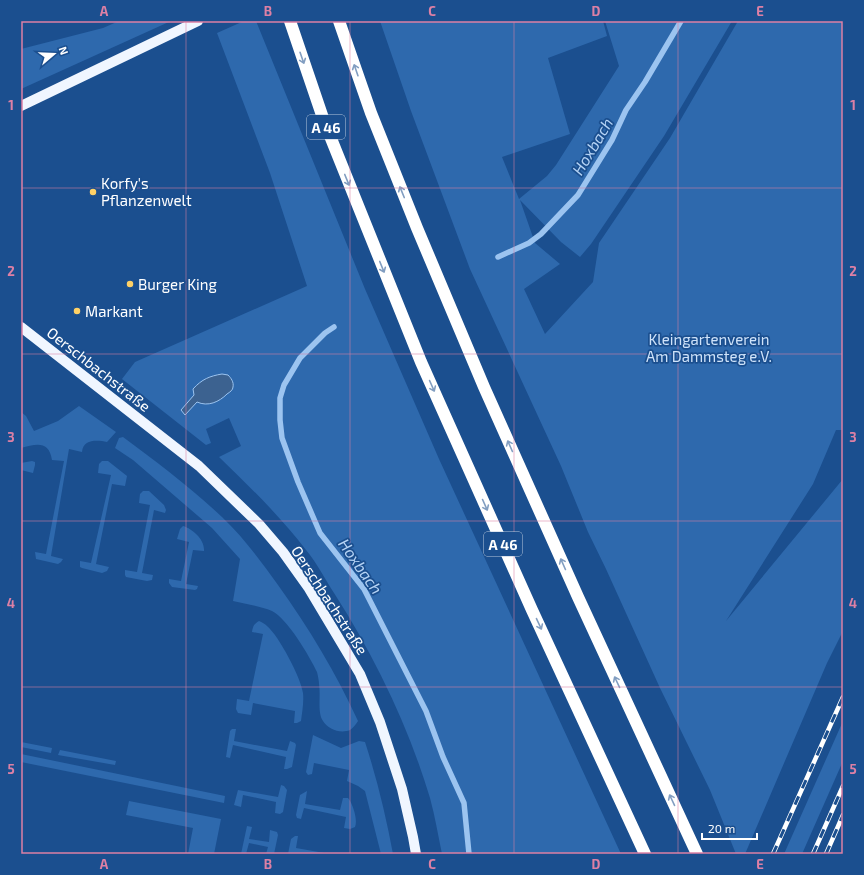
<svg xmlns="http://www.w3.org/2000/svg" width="864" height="875" viewBox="0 0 864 875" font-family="'Exo 2',sans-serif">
<rect width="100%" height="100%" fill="#1b4f8f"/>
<path fill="#2e69ad" d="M 119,21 L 171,21 L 21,89 L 21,49 L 103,28 Z
M 244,21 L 256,21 L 365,289 L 439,459 L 621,854 L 442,854 C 438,835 435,816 430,798 C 408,725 375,657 334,593 C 325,579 317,563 306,550 C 280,516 250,487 219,457 L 241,446 L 229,418 L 206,429 L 211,443 L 206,445 L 122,379 L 135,362 L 307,286 L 270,173 L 217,33 Z
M 380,21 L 603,21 L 607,36 L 548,58 L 570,134 L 502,157 L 519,199 L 547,176 L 556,165 L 619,66 L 605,21 L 732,21 L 664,136 L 591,244 L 580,257 L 561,242 L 520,200 L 535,243 L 560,264 L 524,289 L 545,334 L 593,282 L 599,243 L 670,138 L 738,21 L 843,21 L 843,430 L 836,430 L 813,484 L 726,621 L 843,479 L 843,631 L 827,663 L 745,854 L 736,854 L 710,790 L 660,688 L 606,569 L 588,532 L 561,466 L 470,269 L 411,111 Z
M 79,406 L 116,432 L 107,442 C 97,440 83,439 82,452 L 69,449 L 51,556 L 63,559 L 61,562 L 58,564 L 36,559 L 35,552 L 46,554 L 64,461 L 52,460 C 49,440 36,444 21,448 L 21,412 L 26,416 L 34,431 L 58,421 Z
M 123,437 C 157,462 191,488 222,517 C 243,537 261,561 278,585 C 309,628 336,673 358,721 C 356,724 353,728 350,730 C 340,734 328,729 323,721 C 317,712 321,696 319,684 C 319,681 318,676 317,672 C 310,657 287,618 272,611 C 260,606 246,604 233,601 L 240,559 L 212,528 L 133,460 L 115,448 L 119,438 Z
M 32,461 L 35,462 L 35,465 L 33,473 L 21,470 L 21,463 Z
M 102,461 L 108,461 L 127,476 L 125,486 L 112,484 L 96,564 L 109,567 L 107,571 L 102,573 L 82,568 L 80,567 L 80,561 L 91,563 L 111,475 L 98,473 L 99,464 Z
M 143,491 L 149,491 L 164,505 L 166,510 L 165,513 L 154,510 L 142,573 L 153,575 L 152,580 L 147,581 L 126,577 L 125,575 L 125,570 L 137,572 L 150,505 L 139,503 L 140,494 Z
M 183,526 C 193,529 205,540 204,551 L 193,550 L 186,584 L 198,586 L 197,589 L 195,590 L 172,587 L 169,583 L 169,579 L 181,581 L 189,542 L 177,539 L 180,529 Z
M 259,621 C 262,622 265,624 267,626 C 279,636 301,678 303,693 C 304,703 302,712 301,721 L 297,723 L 294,723 L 295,711 L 253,703 L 251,715 L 238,713 L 236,709 L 237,699 L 249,701 L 263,634 L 252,632 C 253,626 254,624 259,621 Z
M 843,721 L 843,761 L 802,854 L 784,854 Z
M 232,729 L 236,729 L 234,741 L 287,751 L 290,741 L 295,743 L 296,745 L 292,767 L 287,769 L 284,769 L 286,757 L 233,745 L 230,758 L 226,757 L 230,731 Z
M 313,735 L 341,748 L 359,741 L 365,742 C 377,779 386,816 393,854 L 381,854 L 365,791 L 358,786 L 347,781 L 349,770 L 314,763 L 312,774 L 308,775 L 306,772 Z
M 21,742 L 52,748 L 51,753 L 21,747 Z
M 60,750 L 116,761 L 115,765 L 58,755 Z
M 21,754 L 225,796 L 224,803 L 21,762 Z
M 281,785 L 284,786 L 287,790 L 283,812 L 280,814 L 275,813 L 276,802 L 243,795 L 241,807 L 234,805 L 238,790 L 278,797 Z
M 307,791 L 305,804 L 340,810 L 343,798 L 348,798 C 353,804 358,820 355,827 L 350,829 L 344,828 L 346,817 L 304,808 L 301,819 L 297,818 L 296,815 L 300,795 Z
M 129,801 L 221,819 L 214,854 L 188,854 L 193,828 L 126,815 Z
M 247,826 L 252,827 L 249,839 L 269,842 L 270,830 L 277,832 L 278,835 L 274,854 L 266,854 L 268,847 L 249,843 L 246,854 L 241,854 Z
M 295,836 L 298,836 L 296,848 L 330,854 L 302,854 L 295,853 L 294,854 L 288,854 L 291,839 Z"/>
<path fill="#3c6290" stroke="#9cc4f0" d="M 222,374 L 228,375 C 231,378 234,382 233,387 C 233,390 230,392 227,394 C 219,402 208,407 197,402 L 185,415 L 181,410 L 194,395 L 193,389 C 202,379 210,376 222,374 Z"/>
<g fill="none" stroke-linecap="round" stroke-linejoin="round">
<path stroke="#9cc4f0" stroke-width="5.5" d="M 498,257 L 529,243 L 541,234 L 578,195 L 612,140 L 626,110 L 645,82 L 681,21
M 334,327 L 325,333 L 300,358 L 284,385 L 280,398 L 280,420 L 282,438 L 298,482 L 320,533 L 364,589 L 426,711 L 443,757 L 464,803 L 469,854"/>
<path stroke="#f0f6ff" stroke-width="10" d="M 21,106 L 198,21
M 21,327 L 199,466 L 259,524 L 283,552 L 308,587 L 360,674 L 380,722 L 402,789 L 413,837 L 416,854"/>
<path stroke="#fff" stroke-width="12" d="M 290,21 L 324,121 L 421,362 L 532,610 L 645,854
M 339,21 L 371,113 L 417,228 L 484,387 L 578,597 L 697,854"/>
<g stroke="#fff" stroke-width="4.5">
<path id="rail" d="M 773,854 L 843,697
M 813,854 L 843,786
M 826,854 L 843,815"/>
</g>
<use href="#rail" stroke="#1b4f8f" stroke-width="3" stroke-dasharray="9" stroke-linecap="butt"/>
</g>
<defs><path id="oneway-shaft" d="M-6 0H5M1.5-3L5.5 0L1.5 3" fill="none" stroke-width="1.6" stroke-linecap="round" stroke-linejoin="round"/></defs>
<g stroke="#829ec1">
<use href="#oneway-shaft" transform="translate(302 58) rotate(71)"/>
<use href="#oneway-shaft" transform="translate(356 70) rotate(-109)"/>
<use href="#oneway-shaft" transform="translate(347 180) rotate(68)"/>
<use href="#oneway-shaft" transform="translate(402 192) rotate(-112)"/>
<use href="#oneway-shaft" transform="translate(382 267) rotate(68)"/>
<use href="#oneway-shaft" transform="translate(432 386) rotate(66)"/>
<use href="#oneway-shaft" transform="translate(510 446) rotate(-114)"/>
<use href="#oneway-shaft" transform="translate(485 505) rotate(66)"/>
<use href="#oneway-shaft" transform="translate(563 564) rotate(-114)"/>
<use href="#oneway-shaft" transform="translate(539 624) rotate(65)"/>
<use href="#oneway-shaft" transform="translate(617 682) rotate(-115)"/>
<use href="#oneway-shaft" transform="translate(672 800) rotate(-115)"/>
</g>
<path fill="none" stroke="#dd80a5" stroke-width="1" stroke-opacity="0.55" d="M 186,21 L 186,854M 350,21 L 350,854M 514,21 L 514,854M 678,21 L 678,854M 21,188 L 843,188M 21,354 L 843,354M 21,521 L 843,521M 21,687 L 843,687"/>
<g fill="#ffd166" stroke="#1b4f8f" stroke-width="1.5">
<circle cx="93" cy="192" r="4"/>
<circle cx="130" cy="284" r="4"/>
<circle cx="77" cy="311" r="4"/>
</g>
<g text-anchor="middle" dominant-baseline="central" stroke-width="3.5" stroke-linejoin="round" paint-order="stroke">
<g fill="#1b4f8f" stroke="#bbcadd" stroke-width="1">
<rect x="307" y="115" width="38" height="24" rx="3"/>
<rect x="484" y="532" width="38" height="24" rx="3"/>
</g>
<g font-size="14" font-weight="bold" fill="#fff">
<text x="326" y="127">A 46</text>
<text x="503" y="544">A 46</text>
</g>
<g font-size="15" fill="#fff" stroke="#1b4f8f" text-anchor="start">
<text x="101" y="183">Korfy's<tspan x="101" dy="17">Pflanzenwelt</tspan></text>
<text x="138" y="284">Burger King</text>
<text x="85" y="311">Markant</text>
</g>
<g font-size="15" fill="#cfe3fa" stroke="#1b4f8f">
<text x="709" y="339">Kleingartenverein<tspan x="709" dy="17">Am Dammsteg e.V.</tspan></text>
</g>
<g font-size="15" fill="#fff" stroke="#1b4f8f">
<text transform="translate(99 369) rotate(38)">Oerschbachstraße</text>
<text transform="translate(330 600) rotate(57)">Oerschbachstraße</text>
</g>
<g font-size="16" font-style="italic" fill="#b5d3f5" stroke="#1b4f8f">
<text transform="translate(592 146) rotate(-59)">Hoxbach</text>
<text transform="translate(361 566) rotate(55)">Hoxbach</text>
</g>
</g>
<rect width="864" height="875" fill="none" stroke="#1b4f8f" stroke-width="44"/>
<g transform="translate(54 54) rotate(71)" stroke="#1b4f8f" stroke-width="3" paint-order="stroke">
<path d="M0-3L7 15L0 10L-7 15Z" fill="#ffffff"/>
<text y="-6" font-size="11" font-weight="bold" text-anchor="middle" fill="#ffffff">N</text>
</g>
<path d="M702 833v6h55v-6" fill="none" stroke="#ffffff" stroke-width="2"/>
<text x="708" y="833" font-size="12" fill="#ffffff" stroke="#1b4f8f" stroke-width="3" paint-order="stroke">20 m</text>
<rect x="22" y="22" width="820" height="831" fill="none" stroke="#dd80a5" stroke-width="1.5"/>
<g font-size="13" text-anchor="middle" font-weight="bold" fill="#dd80a5">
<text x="104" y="16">A</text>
<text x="268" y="16">B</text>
<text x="432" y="16">C</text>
<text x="596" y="16">D</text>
<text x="760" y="16">E</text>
<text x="11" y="110">1</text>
<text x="853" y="110">1</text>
<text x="11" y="276">2</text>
<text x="853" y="276">2</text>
<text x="11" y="442">3</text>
<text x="853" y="442">3</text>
<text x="11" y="608">4</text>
<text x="853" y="608">4</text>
<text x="11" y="774">5</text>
<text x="853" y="774">5</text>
<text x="104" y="869">A</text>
<text x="268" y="869">B</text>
<text x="432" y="869">C</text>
<text x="596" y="869">D</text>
<text x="760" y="869">E</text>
</g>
</svg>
